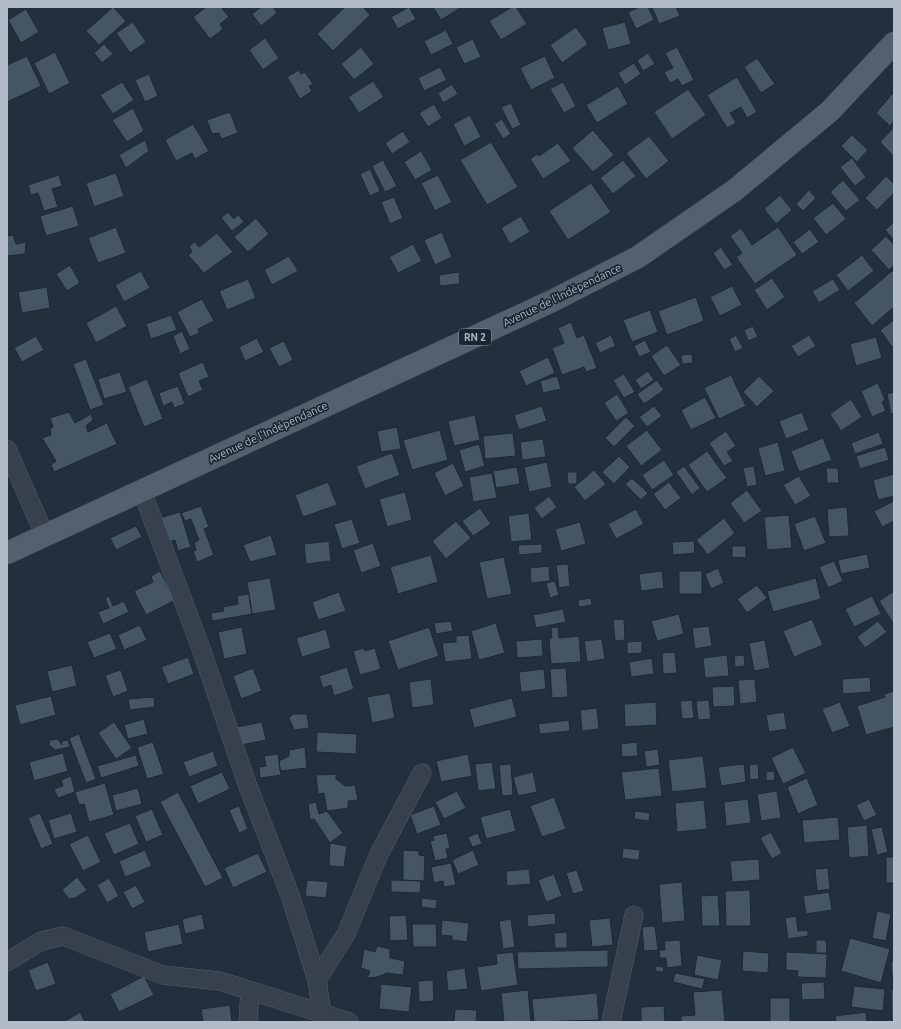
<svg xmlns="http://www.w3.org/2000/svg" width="901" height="1029" viewBox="0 0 901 1029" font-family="Ubuntu,sans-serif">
<rect width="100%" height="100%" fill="#22303d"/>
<path fill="#465564" stroke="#1d2834" d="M 113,7 L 126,21 L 99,45 L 86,31 Z
M 206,7 L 221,7 L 229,17 L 220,24 L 223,29 L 210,39 L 193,17 Z
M 261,7 L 273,7 L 277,13 L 261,26 L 252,14 Z
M 345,7 L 363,7 L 370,15 L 333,51 L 317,34 Z
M 409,7 L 416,19 L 398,29 L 391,17 Z
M 433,7 L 459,7 L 460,8 L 441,20 Z
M 512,7 L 516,7 L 527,24 L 501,40 L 489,21 Z
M 639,7 L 648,7 L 654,20 L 636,29 L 628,12 Z
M 652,7 L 676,7 L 680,16 L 659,24 Z
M 26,9 L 39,32 L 21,43 L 8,20 Z
M 133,22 L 146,42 L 130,53 L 116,33 Z
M 625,22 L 631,44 L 608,50 L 602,28 Z
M 576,27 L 588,44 L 562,63 L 550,45 Z
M 446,30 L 453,44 L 431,55 L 424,41 Z
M 265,38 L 279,58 L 263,70 L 249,50 Z
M 473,39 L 481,57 L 464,64 L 456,47 Z
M 104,44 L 113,54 L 102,63 L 94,53 Z
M 361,47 L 374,64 L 354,80 L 341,64 Z
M 677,47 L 694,80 L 682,86 L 678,79 L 670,83 L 664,72 L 673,68 L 665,53 Z
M 55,52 L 70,83 L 49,94 L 34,63 Z
M 648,53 L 655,64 L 643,71 L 637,60 Z
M 27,56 L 41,86 L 7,102 L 7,65 Z
M 545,56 L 555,78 L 531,90 L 520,68 Z
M 757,58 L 775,84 L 761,93 L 744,67 Z
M 634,63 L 641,74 L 625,85 L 618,73 Z
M 440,67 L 447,80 L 424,91 L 418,78 Z
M 299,70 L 301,74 L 305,72 L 313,84 L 309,86 L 312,91 L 300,99 L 287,77 Z
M 149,74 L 158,96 L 145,102 L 135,80 Z
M 737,77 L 757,112 L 747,118 L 741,107 L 730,113 L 736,123 L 727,128 L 707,95 Z
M 373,81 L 384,97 L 359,113 L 348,97 Z
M 122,82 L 134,100 L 113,114 L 100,95 Z
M 563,82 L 576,106 L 564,113 L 550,89 Z
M 452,84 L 458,94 L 443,103 L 438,93 Z
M 618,86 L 628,104 L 597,123 L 586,105 Z
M 688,89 L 706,115 L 672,139 L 654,112 Z
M 892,94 L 894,95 L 894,121 L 890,126 L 876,113 Z
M 511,103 L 521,125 L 512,129 L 501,107 Z
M 434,104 L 442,118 L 428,127 L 419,113 Z
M 133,108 L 144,131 L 127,142 L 112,120 Z
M 230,112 L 238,133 L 221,139 L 219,133 L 212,134 L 207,120 Z
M 470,115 L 481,137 L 464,146 L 453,124 Z
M 502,119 L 511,134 L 503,139 L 494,124 Z
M 193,124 L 209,151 L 195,159 L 192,153 L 176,161 L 165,140 Z
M 894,127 L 894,157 L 880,142 Z
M 593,130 L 614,155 L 593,172 L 572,148 Z
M 403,131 L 410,142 L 392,154 L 385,143 Z
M 852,135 L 868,150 L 857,162 L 841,146 Z
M 649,136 L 669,161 L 646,179 L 626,153 Z
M 145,140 L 149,151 L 126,168 L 119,155 Z
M 491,142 L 518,187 L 487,205 L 460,160 Z
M 558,143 L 571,161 L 543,179 L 530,159 L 537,154 L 539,156 Z
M 421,151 L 432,170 L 415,180 L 404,162 Z
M 852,158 L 866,177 L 855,186 L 840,167 Z
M 383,160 L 397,186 L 385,192 L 372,166 Z
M 623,160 L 636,176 L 613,194 L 600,178 Z
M 370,169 L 380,191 L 370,196 L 360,174 Z
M 116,173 L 124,196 L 94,207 L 86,183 Z
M 59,175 L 62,186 L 52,189 L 58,207 L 44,211 L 38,193 L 31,195 L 28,185 Z
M 438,175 L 452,202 L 435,211 L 421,183 Z
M 886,176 L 894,184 L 894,193 L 877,210 L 865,198 Z
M 843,180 L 860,200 L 846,211 L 830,192 Z
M 591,183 L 611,212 L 568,240 L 549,211 Z
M 809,190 L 816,198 L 803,211 L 796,204 Z
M 780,195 L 792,210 L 776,224 L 764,209 Z
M 394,197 L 403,218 L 390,224 L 381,202 Z
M 833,203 L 846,219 L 826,235 L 813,218 Z
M 73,206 L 79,226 L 46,236 L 40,216 Z
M 228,212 L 234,219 L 238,214 L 244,222 L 232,231 L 221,218 Z
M 521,216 L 530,232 L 510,244 L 501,228 Z
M 256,218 L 269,234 L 248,252 L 234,237 Z
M 894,222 L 894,240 L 885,230 Z
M 116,227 L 126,253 L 98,263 L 88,238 Z
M 778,227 L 797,255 L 755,284 L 736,257 L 742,253 L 730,236 L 741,228 L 752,245 Z
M 810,229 L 819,242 L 802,254 L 793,242 Z
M 442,232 L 452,257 L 435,265 L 424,240 Z
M 217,233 L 233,252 L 204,273 L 188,255 L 192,252 L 189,246 L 195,242 L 199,247 Z
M 13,235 L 16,244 L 26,242 L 25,254 L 7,256 L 7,236 Z
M 886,236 L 894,245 L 894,265 L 889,270 L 871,250 Z
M 413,244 L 422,261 L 398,273 L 389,257 Z
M 721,247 L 733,265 L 724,270 L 713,253 Z
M 862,255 L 874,271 L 848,291 L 836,275 Z
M 289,256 L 298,271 L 272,285 L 264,270 Z
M 70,265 L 80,283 L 67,291 L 56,274 Z
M 141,271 L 150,288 L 124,302 L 115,285 Z
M 892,271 L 894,273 L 894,307 L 872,326 L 854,303 Z
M 459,272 L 460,284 L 440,286 L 439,275 Z
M 772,278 L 785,297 L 767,310 L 754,290 Z
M 248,279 L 256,298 L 227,310 L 219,291 Z
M 833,279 L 840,290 L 819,303 L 812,291 Z
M 732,286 L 742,305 L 720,316 L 710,297 Z
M 47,287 L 50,308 L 22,313 L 18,292 Z
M 696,297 L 704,321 L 667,335 L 658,311 Z
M 202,299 L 214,321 L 198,329 L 199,333 L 190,337 L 177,312 Z
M 116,306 L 127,326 L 96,343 L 86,323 Z
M 650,310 L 658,332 L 632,342 L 623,320 Z
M 171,315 L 177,330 L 151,339 L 146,324 Z
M 894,320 L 894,346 L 892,347 L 880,330 Z
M 571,322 L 577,338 L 584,335 L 597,368 L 586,372 L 584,367 L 562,375 L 552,348 L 564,343 L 558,328 Z
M 753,326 L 758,337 L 748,341 L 744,330 Z
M 182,331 L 190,349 L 180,354 L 173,336 Z
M 611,335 L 616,346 L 600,353 L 595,343 Z
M 736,335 L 743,348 L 735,352 L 729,339 Z
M 809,335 L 816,346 L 798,357 L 791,346 Z
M 36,336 L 44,350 L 22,362 L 14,348 Z
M 876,337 L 882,358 L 856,366 L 850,344 Z
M 257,338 L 264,352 L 245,361 L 239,347 Z
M 645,340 L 651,352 L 639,357 L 634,346 Z
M 284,341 L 293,360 L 279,367 L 269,348 Z
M 667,345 L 681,365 L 664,376 L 651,356 Z
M 692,354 L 693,363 L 682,364 L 681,355 Z
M 548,357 L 555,373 L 526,386 L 519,371 Z
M 86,359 L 104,405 L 90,410 L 73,364 Z
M 203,362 L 209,377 L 199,381 L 203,390 L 188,397 L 178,373 Z
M 648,371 L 654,380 L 641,389 L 635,380 Z
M 120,372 L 127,392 L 104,399 L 98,379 Z
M 624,374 L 635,392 L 624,398 L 613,380 Z
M 731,375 L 746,406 L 719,419 L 704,388 Z
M 557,376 L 561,389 L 543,393 L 540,381 Z
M 759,376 L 774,391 L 757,407 L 743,392 Z
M 147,379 L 163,419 L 144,427 L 128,387 Z
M 657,380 L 664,390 L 644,404 L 637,394 Z
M 878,383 L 885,400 L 882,402 L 886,411 L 872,417 L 861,391 Z
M 178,386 L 185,404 L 174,408 L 172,402 L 163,406 L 159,393 Z
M 894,392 L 894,413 L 891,414 L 887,394 Z
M 617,394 L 629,413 L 616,421 L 604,403 Z
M 705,397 L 716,418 L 691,430 L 681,410 Z
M 851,399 L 862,417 L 841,431 L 830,414 Z
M 542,406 L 547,421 L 519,430 L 514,415 Z
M 654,406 L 662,416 L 647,427 L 639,417 Z
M 69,412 L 75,423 L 91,414 L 93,420 L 86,426 L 88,432 L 107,423 L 117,444 L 54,472 L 51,465 L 56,461 L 42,438 L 51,435 L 50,429 L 53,427 L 50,418 Z
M 802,412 L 809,430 L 786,439 L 779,421 Z
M 475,415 L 480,440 L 454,446 L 448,421 Z
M 626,417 L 635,426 L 614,447 L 605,438 Z
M 397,427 L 401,449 L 381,452 L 377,431 Z
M 440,430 L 448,460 L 412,470 L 403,440 Z
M 647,430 L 662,450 L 641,466 L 626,446 Z
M 726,431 L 736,446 L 727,452 L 733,461 L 724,466 L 709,443 Z
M 879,432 L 883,444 L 855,454 L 851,443 Z
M 513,433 L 516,456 L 485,459 L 483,436 Z
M 823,438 L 832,460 L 799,472 L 791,451 Z
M 543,439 L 546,457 L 522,460 L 520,442 Z
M 778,442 L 785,471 L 765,476 L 758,448 Z
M 479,444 L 485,466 L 465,472 L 459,450 Z
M 885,447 L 889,460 L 860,469 L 856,456 Z
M 707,451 L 727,478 L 707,492 L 688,465 Z
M 392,453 L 400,475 L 365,489 L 356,466 Z
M 619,456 L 630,467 L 614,484 L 602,472 Z
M 664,460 L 674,475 L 652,490 L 642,475 Z
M 547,462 L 552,487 L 529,492 L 524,467 Z
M 453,463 L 464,486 L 445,496 L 434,473 Z
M 684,466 L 700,488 L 692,495 L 676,472 Z
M 754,466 L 757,485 L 747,487 L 743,468 Z
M 517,467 L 520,484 L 496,488 L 493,471 Z
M 826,468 L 838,468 L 839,483 L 827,483 Z
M 594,470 L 606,484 L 585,501 L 574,487 Z
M 567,472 L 577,472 L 577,484 L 568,484 Z
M 492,473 L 497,498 L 473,502 L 469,477 Z
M 894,474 L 894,496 L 878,500 L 873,480 Z
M 799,476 L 811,496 L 795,505 L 783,485 Z
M 632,478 L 648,493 L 641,500 L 625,484 Z
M 328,482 L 337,505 L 303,517 L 295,495 Z
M 669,482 L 681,498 L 665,510 L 653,494 Z
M 747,490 L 762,511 L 744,523 L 730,503 Z
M 405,492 L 412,520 L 387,527 L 379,499 Z
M 549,496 L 557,507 L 542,519 L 534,508 Z
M 894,501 L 894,521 L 882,527 L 874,511 Z
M 201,506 L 209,527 L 204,529 L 214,555 L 197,562 L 193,551 L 196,550 L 194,543 L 199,540 L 191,519 L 185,521 L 181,513 Z
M 847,507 L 849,536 L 829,537 L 827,509 Z
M 480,508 L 491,524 L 473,536 L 462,521 Z
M 636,509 L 644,524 L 616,539 L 608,524 Z
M 180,512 L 191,547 L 178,551 L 175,540 L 166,543 L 159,518 Z
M 529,513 L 532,540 L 511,542 L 508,516 Z
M 789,515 L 792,548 L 767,550 L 764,517 Z
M 815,516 L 826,543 L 804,551 L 794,524 Z
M 724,518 L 735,533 L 708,555 L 696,540 Z
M 352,519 L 360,543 L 342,549 L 334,524 Z
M 456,521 L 471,538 L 446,559 L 432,541 Z
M 580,522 L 586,544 L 561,551 L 555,529 Z
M 136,526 L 142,537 L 116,550 L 110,538 Z
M 271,535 L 277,555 L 250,562 L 243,545 Z
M 329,541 L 331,561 L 306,564 L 304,544 Z
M 694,541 L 695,553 L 673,555 L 672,542 Z
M 373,543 L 381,566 L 361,573 L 353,550 Z
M 542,544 L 542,553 L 519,555 L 518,545 Z
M 732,546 L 746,546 L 746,558 L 732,557 Z
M 867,554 L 870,568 L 841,574 L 838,560 Z
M 431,555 L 438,582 L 398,594 L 390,567 Z
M 504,557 L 512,594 L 487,599 L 479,562 Z
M 834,561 L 843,581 L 828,588 L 819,567 Z
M 568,564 L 570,586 L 559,588 L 556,565 Z
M 549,566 L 550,581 L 531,583 L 530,568 Z
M 718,568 L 724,583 L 711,589 L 705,574 Z
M 160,571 L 175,600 L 146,615 L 134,591 L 153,582 L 151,576 Z
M 662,571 L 664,588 L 641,591 L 639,574 Z
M 679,571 L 702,571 L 702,594 L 679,594 Z
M 270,578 L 276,610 L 252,614 L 247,582 Z
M 816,578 L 821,599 L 773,612 L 767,591 Z
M 555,581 L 559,595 L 550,598 L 546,583 Z
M 757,585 L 767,598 L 747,613 L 737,599 Z
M 894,591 L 894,622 L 893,623 L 879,601 Z
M 339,592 L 346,611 L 318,620 L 312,602 Z
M 249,594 L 252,614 L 212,621 L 211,613 L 224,611 L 223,607 L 238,604 L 237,596 Z
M 109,596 L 113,606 L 124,601 L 129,612 L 103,624 L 98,612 L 109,608 L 105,598 Z
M 872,596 L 881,614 L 854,627 L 845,609 Z
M 591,598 L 592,605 L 579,607 L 578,600 Z
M 563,609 L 566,622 L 536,628 L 533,615 Z
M 679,614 L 684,634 L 657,641 L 651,621 Z
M 624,619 L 625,640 L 615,641 L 613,620 Z
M 812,619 L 823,645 L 794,657 L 783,631 Z
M 451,621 L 453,631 L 436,634 L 434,623 Z
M 878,621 L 887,632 L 865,648 L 857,637 Z
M 496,623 L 505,653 L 479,660 L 471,631 Z
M 140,625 L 147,640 L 124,650 L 118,635 Z
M 709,626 L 712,646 L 695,649 L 692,628 Z
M 242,627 L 247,654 L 224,659 L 218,632 Z
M 429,627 L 439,656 L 398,670 L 388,641 Z
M 558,627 L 559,638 L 579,636 L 581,662 L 551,664 L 549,638 L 552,638 L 551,628 Z
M 326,629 L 331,648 L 302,657 L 296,638 Z
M 110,633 L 117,649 L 94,658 L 87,642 Z
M 469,635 L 472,659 L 445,662 L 442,643 L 456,642 L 456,636 Z
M 542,639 L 543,656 L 517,658 L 516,641 Z
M 602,639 L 605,659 L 587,662 L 584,641 Z
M 765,640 L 770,668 L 754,671 L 749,643 Z
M 642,641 L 642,653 L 627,654 L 627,642 Z
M 364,648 L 365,651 L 375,648 L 381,669 L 360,675 L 353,651 Z
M 675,652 L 677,673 L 663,674 L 662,653 Z
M 727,655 L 729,676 L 705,678 L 703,658 Z
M 744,655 L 745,666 L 735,667 L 734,656 Z
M 188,657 L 194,674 L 168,684 L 161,667 Z
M 652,658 L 654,674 L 631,677 L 629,662 Z
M 72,665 L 77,686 L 52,692 L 47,671 Z
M 347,667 L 354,689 L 334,696 L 331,685 L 323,688 L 319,676 Z
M 253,668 L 262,691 L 241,699 L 233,676 Z
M 566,668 L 568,697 L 552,698 L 550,669 Z
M 544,669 L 546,689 L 521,692 L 519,672 Z
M 121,670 L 128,691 L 113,697 L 105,675 Z
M 870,677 L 871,692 L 843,694 L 842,679 Z
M 431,679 L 434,705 L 412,708 L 409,682 Z
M 755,679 L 757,702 L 740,704 L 738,680 Z
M 734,686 L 735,706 L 713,707 L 712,687 Z
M 894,691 L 894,727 L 866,735 L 857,706 L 885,697 L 884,694 Z
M 390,693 L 395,718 L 372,723 L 367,697 Z
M 51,696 L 56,715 L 20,725 L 15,705 Z
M 154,697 L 155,707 L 130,710 L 128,699 Z
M 512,698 L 517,717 L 474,728 L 469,709 Z
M 692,700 L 694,718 L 682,719 L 680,701 Z
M 709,700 L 711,719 L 698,720 L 696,701 Z
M 656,702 L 657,725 L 625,727 L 624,704 Z
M 840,702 L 850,726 L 832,733 L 822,709 Z
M 597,708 L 599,729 L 582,731 L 580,710 Z
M 784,712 L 787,729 L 769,732 L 766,715 Z
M 293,714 L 307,714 L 309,728 L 294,730 L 289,718 Z
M 144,719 L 148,734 L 128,739 L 124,725 Z
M 569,720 L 570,731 L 540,734 L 538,724 Z
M 114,722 L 132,748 L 116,759 L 98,733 Z
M 262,722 L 266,740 L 241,745 L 237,727 Z
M 317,732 L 357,734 L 356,754 L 316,752 Z
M 79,734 L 96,779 L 86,783 L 69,738 Z
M 58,739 L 62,745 L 62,741 L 68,740 L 70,747 L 55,750 L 49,745 L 50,740 Z
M 153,742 L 164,774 L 147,779 L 137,747 Z
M 637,742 L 638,756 L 622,757 L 621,744 Z
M 305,747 L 307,768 L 280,771 L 279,761 L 289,756 L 289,750 Z
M 793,747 L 806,773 L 783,784 L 771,758 Z
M 658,749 L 660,765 L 646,767 L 644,751 Z
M 213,751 L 218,766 L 189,777 L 183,762 Z
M 63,753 L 68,771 L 34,781 L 29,762 Z
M 278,754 L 281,775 L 260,778 L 259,767 L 266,766 L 264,756 Z
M 468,754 L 472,776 L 441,782 L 436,761 Z
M 136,755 L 139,766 L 101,778 L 97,766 Z
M 703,756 L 707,788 L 672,792 L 668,760 Z
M 492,762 L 496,789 L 478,791 L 475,764 Z
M 511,764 L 513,795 L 502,796 L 499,765 Z
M 744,764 L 746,782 L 721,786 L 718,767 Z
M 758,764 L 759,779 L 750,780 L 749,765 Z
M 659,768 L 662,796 L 625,800 L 621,772 Z
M 774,771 L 775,780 L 766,781 L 766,772 Z
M 222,772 L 230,789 L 198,804 L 190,786 Z
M 533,772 L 537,792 L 518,796 L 513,777 Z
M 336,774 L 336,779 L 345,786 L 355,785 L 358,800 L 348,801 L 348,808 L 327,811 L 324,793 L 318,794 L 316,775 Z
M 71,776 L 75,792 L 58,798 L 54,789 L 63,786 L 61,780 Z
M 807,778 L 818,805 L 798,814 L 787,787 Z
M 105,783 L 114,815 L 89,822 L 84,804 L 79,805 L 75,792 Z
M 138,788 L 142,804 L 116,811 L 112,795 Z
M 457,791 L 466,808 L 444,819 L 435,802 Z
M 777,791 L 781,818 L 761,821 L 757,794 Z
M 178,792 L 223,878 L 205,887 L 160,802 Z
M 554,797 L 566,829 L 542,837 L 530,806 Z
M 748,799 L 751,823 L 726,826 L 724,802 Z
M 869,799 L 877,815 L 864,821 L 856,805 Z
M 704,800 L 707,829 L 677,832 L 675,803 Z
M 316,802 L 319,814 L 327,811 L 343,833 L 330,843 L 314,819 L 310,820 L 308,804 Z
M 239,806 L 248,829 L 239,833 L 229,810 Z
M 434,806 L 441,825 L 417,834 L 410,815 Z
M 152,809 L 163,835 L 146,842 L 135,816 Z
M 510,809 L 516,831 L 486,839 L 480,817 Z
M 635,811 L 650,813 L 649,821 L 634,819 Z
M 40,813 L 53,844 L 41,849 L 28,818 Z
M 71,813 L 77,832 L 54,839 L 48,820 Z
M 838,817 L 840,840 L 804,843 L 802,820 Z
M 130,823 L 139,844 L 114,855 L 104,833 Z
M 867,825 L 869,856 L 849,858 L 847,827 Z
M 882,827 L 888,852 L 877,855 L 871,829 Z
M 771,832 L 782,853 L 772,859 L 760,838 Z
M 447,833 L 450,849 L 446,849 L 448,858 L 435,861 L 430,841 L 434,840 L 433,836 Z
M 478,833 L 482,844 L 472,847 L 468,837 Z
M 88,835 L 101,862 L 83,871 L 69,844 Z
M 330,843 L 347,846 L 344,867 L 329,866 Z
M 623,848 L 640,850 L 639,860 L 622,858 Z
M 145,850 L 152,866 L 125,877 L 119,861 Z
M 403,850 L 419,851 L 419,855 L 425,856 L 424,881 L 403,880 Z
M 473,850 L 479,865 L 458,874 L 452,860 Z
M 258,853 L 267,872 L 233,888 L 224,868 Z
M 886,857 L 894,857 L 894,883 L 886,883 Z
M 759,859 L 760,880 L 732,882 L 730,861 Z
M 451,863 L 456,885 L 444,887 L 443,881 L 434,883 L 431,867 Z
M 828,868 L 830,889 L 817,891 L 815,869 Z
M 529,869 L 531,884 L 507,886 L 506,871 Z
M 577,870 L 584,891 L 573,894 L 566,873 Z
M 554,874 L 562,896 L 546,902 L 538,880 Z
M 77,877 L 87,890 L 75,898 L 69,899 L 62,890 Z
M 109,878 L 119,896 L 107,903 L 97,885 Z
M 307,880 L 328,882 L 326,898 L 305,896 Z
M 391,880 L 421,881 L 420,893 L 391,892 Z
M 682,882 L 685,921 L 662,923 L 659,884 Z
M 136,885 L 145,902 L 132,909 L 123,892 Z
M 750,890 L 751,926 L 726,926 L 725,891 Z
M 829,892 L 832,910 L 806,914 L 803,896 Z
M 718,895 L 720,926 L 702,926 L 701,896 Z
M 422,898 L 437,900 L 436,909 L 421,907 Z
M 877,911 L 891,914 L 886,941 L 872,938 Z
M 555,913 L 556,924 L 528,927 L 527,915 Z
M 202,914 L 205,929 L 185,934 L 182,919 Z
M 406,915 L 408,940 L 390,941 L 389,916 Z
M 796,916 L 798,931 L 808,930 L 808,936 L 788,939 L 785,918 Z
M 610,918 L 613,945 L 592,947 L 589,920 Z
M 511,919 L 515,947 L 503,949 L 499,921 Z
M 442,920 L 469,923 L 467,942 L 452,940 L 452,936 L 441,935 Z
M 179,924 L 183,944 L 148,952 L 144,932 Z
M 412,924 L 436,924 L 437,947 L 413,947 Z
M 655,926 L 658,950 L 644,951 L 642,927 Z
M 567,932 L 567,948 L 555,948 L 554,933 Z
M 850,938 L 890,949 L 881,983 L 841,971 Z
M 680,940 L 682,966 L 667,968 L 666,958 L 660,958 L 659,950 L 665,950 L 664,941 Z
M 816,940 L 826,940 L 827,953 L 816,953 Z
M 377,946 L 390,949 L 390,958 L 405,961 L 403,975 L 387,973 L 377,977 L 367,978 L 370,971 L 361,968 L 364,949 L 375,952 Z
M 608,950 L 608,967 L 518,969 L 517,952 Z
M 743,951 L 769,953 L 768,973 L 742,971 Z
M 513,952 L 518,985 L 481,991 L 477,967 L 497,964 L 496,954 Z
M 786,952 L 827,954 L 826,978 L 797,977 L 798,971 L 786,970 Z
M 697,955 L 722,960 L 718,980 L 694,975 Z
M 891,961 L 894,961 L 894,988 L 893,988 Z
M 48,962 L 56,984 L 36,991 L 28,970 Z
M 656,966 L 664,967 L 663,972 L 655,971 Z
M 465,968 L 468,989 L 448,991 L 446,971 Z
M 675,973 L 705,979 L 702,989 L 673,982 Z
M 144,976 L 154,995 L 119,1012 L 110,994 Z
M 433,980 L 434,1001 L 419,1002 L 418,981 Z
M 824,982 L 825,999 L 802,1000 L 801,983 Z
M 381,984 L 412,987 L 409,1012 L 379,1009 Z
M 854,986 L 885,989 L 883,1011 L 851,1007 Z
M 528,990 L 531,1022 L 504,1022 L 501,993 Z
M 722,990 L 725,1022 L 681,1022 L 681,1016 L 695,1015 L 693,992 Z
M 891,990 L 894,990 L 894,1022 L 892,1022 Z
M 597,993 L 599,1020 L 534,1022 L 532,999 Z
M 770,998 L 790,998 L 790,1022 L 770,1022 Z
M 230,1005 L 232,1022 L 203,1022 L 201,1009 Z
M 664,1006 L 665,1022 L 641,1022 L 641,1007 Z
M 455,1009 L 477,1010 L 476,1022 L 454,1022 Z
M 80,1012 L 85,1022 L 64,1022 Z
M 866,1012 L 867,1022 L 836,1022 L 835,1016 Z"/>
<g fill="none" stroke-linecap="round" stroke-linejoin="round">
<g stroke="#545f6b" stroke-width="19">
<path id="minor" d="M 7,449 L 45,536
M 142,491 L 203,654 L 246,781 L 290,895 L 317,980 L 322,1014
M 7,962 L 41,941 L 63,936 L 163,975 L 220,981 L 349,1022
M 317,980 L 346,934 L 379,854 L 422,773
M 248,1022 L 250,991
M 611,1022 L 634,915"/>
</g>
<g stroke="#424d59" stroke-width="23">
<path id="major" d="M 7,553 L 552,301 L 638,257 L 735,190 L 830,111 L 894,43"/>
</g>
<use href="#minor" stroke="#36414d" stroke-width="18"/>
<use href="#major" stroke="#54606d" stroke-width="22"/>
</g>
<g text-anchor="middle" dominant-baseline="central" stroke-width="3.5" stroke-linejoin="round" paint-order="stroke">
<rect fill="#1b2632" stroke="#858f9c" stroke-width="1" x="459" y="329" width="32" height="16" rx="3"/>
<g font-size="10" font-weight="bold" fill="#b2bcc9">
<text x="475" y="337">RN 2</text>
</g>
<g font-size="11" fill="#b2bcc9" stroke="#1b2632">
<text transform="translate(562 295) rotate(-26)">Avenue de l'Indépendance</text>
<text transform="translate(268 432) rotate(-25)">Avenue de l'Indépendance</text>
</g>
</g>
<rect width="901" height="1029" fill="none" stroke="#b2bcc9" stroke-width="16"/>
</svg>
